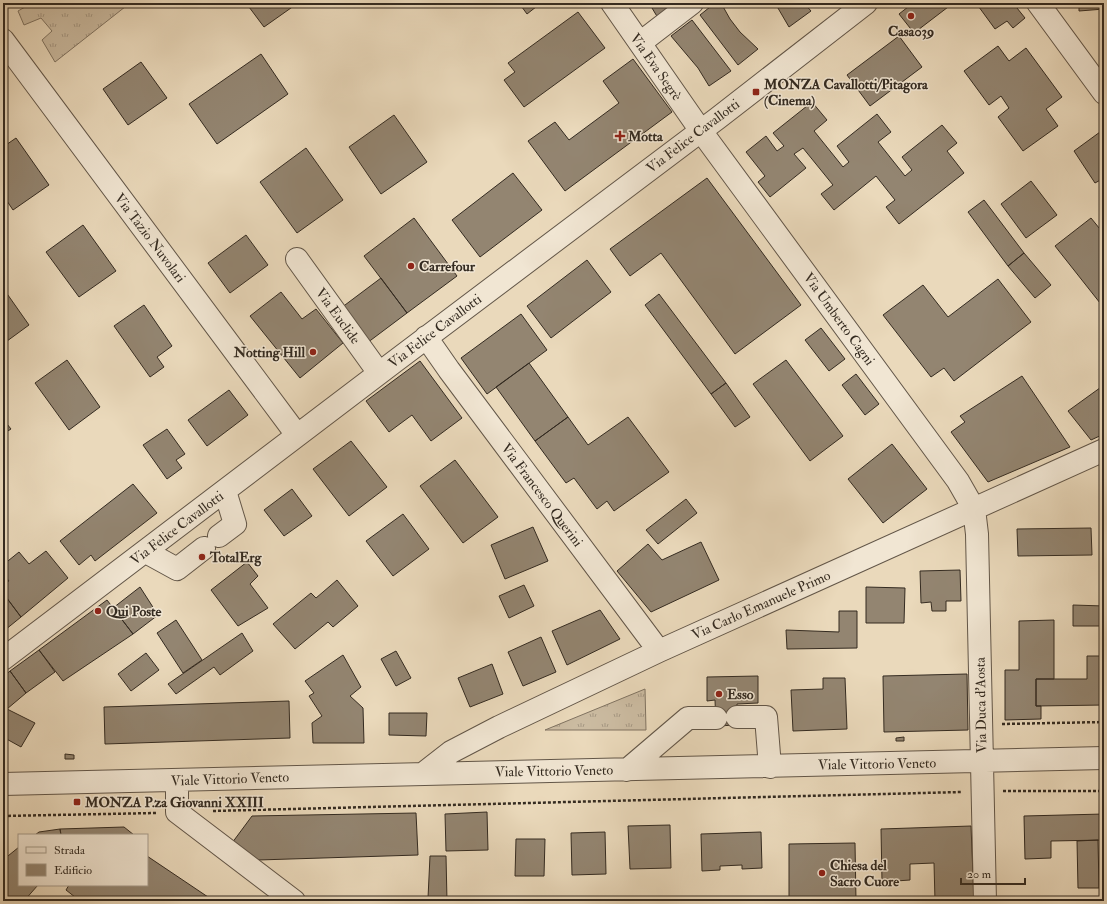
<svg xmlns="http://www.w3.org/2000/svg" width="1107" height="904" viewBox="0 0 1107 904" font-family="'IM FELL Double Pica',serif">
<defs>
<pattern id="grass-tufts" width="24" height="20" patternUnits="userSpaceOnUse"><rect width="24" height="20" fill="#cbbba1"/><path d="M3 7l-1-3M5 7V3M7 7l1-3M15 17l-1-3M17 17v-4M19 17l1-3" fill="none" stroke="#a69883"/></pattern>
</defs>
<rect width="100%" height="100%" fill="#ead9bb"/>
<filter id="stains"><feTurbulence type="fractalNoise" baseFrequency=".005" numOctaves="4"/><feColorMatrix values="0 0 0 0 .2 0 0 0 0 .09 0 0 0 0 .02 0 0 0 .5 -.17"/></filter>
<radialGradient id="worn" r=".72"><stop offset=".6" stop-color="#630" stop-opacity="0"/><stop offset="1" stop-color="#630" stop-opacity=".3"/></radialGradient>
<path fill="url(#grass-tufts)" stroke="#807361" d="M 32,3 L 130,3 L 55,62 L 42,40 L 52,31 L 41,18 L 24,25 L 18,11 Z
M 645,689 L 646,730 L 545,730 Z"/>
<path fill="#938571" stroke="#342b21" d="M 246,3 L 298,3 L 264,27 Z
M 519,3 L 541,3 L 527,14 Z
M 649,3 L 675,3 L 658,18 Z
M 715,3 L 721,3 L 730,19 L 740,32 L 758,49 L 738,65 L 700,15 Z
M 775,3 L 804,3 L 811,11 L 789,27 Z
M 913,3 L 951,3 L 952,4 L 914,33 L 899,14 Z
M 976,3 L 1013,3 L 1025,18 L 1013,28 L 1007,21 L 995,29 Z
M 1079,3 L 1104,3 L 1104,9 L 1079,11 Z
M 578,12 L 605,48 L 524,107 L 504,80 L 515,72 L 508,63 Z
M 692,20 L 731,71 L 709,86 L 698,68 L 671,36 Z
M 899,36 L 922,67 L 870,106 L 847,75 Z
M 998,46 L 1009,61 L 1026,48 L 1062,97 L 1046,109 L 1058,126 L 1023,151 L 998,117 L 1009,108 L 1001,96 L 989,105 L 964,71 Z
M 261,54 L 288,94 L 217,144 L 189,104 Z
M 633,59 L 672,112 L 565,191 L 528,141 L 555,122 L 569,140 L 619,103 L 603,81 Z
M 141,62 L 167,98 L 128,125 L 103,89 Z
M 812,102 L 827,120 L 814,131 L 843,167 L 849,162 L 837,146 L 877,114 L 891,132 L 878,142 L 905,176 L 912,170 L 902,157 L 942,125 L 957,143 L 947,151 L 964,173 L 899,224 L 886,207 L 895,200 L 876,176 L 834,210 L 821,194 L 833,185 L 803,148 L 794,154 L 806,168 L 770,197 L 758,182 L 765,176 L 746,152 L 766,136 L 777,151 L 784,146 L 773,133 Z
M 394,115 L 427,162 L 381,194 L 349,147 Z
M 1100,132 L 1104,137 L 1104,178 L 1095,183 L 1074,151 Z
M 16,138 L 49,185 L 13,210 L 3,195 L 3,147 Z
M 306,148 L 343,200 L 297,233 L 260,182 Z
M 513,173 L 542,210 L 480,257 L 452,220 Z
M 707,178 L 801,305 L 735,354 L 661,253 L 630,276 L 610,249 Z
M 1031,181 L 1057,215 L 1026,238 L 1001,204 Z
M 984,200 L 1024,253 L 1008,266 L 968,212 Z
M 414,218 L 457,276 L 407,313 L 364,256 Z
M 1091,218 L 1104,234 L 1104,308 L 1055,246 Z
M 83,225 L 116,271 L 79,297 L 46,252 Z
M 246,235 L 268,265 L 230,293 L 208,263 Z
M 1024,253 L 1051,285 L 1035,298 L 1008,266 Z
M 587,260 L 611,292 L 551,338 L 527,306 Z
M 381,278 L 407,313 L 367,343 L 341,308 Z
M 998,279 L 1031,322 L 954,381 L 944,368 L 931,377 L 883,315 L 923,285 L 948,317 Z
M 3,288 L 29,325 L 3,344 Z
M 281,292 L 302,319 L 316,309 L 343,343 L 300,378 L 250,316 Z
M 659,294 L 726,383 L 711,394 L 645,305 Z
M 144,305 L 172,346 L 157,357 L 164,367 L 150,377 L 114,326 Z
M 521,314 L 547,350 L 487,394 L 461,358 Z
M 821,328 L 845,359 L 829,371 L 805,340 Z
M 67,360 L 100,407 L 69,430 L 35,383 Z
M 786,360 L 843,436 L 810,461 L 753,384 Z
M 420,361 L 462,418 L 431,441 L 412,415 L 389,432 L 366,401 Z
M 529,363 L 568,417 L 535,441 L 496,387 Z
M 856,374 L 879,404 L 865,415 L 842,385 Z
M 1022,376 L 1070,447 L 988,482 L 951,432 L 965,422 L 960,416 Z
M 726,383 L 750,417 L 735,427 L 711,394 Z
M 1104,385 L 1104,434 L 1091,440 L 1068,411 Z
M 229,390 L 248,415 L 207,446 L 188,420 Z
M 568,417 L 588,445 L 628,417 L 669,472 L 614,511 L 607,501 L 597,509 L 574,478 L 566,483 L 535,441 Z
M 3,419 L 11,429 L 3,434 Z
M 167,429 L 185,454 L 176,460 L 182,468 L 167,479 L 143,445 Z
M 351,441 L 387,487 L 349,516 L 313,469 Z
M 892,444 L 927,489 L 883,523 L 848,479 Z
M 455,460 L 498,517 L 463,543 L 420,486 Z
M 133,484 L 157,513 L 95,561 L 91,555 L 79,565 L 60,541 Z
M 292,489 L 312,516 L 284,536 L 264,510 Z
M 686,499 L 697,513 L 658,544 L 646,530 Z
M 403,514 L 429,549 L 393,576 L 366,541 Z
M 533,527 L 548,561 L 505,579 L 491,545 Z
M 1091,528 L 1092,555 L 1018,556 L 1017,529 Z
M 701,542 L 719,580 L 651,612 L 617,571 L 648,544 L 662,560 Z
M 46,551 L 68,578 L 21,617 L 3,593 L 3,584 L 9,581 L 3,574 L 3,565 L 19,552 L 29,564 Z
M 247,562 L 258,576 L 250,584 L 268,608 L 238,626 L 211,590 Z
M 960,570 L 961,601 L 946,601 L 946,611 L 932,611 L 931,602 L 921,603 L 920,571 Z
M 337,580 L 358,606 L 333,627 L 328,622 L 295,649 L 273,624 L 311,593 L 316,598 Z
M 524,585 L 534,606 L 509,618 L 499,596 Z
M 140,587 L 158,615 L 133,634 L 113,608 Z
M 866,587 L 905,588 L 904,623 L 866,623 Z
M 3,593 L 21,617 L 5,630 L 3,628 Z
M 107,600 L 133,634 L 63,681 L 39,650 Z
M 1073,605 L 1104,606 L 1104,626 L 1073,626 Z
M 600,610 L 620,639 L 567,665 L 552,631 Z
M 839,611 L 857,611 L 857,648 L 787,649 L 786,630 L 839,632 Z
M 176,620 L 202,660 L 183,673 L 157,633 Z
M 1054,620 L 1054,679 L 1036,679 L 1036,706 L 1041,706 L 1041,719 L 1005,720 L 1005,670 L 1019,670 L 1019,621 Z
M 242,633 L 253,651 L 220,675 L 214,667 L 176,694 L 168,684 Z
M 541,637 L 556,672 L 523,686 L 508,652 Z
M 39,650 L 55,672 L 26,693 L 10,671 Z
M 396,651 L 411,678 L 396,686 L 381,659 Z
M 146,653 L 159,670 L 131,691 L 118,674 Z
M 343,655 L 361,687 L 350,696 L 363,708 L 364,743 L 313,743 L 312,723 L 322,716 L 309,696 L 314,693 L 305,681 Z
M 1087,656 L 1104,656 L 1104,705 L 1036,706 L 1036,679 L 1087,679 Z
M 492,664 L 503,694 L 470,707 L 458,678 Z
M 10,671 L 26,693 L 7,709 L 35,723 L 21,747 L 3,737 L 3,677 Z
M 967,674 L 968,730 L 884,732 L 883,676 Z
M 758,676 L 758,703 L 737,704 L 737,725 L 716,726 L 715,700 L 707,701 L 707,677 Z
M 823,678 L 845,678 L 847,729 L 793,731 L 791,690 L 823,689 Z
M 289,701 L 290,738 L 105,744 L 104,707 Z
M 389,713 L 427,713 L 426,736 L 389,735 Z
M 904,737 L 904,741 L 896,741 L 896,738 Z
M 65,754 L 74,755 L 74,759 L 65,759 Z
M 487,812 L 488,850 L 446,851 L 445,814 Z
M 416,813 L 418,855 L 258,860 L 232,843 L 252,816 Z
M 1104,814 L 1104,840 L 1051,841 L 1051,858 L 1025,859 L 1024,816 Z
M 670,825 L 671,868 L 630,869 L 628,826 Z
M 971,826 L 974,901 L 935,901 L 934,863 L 910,864 L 910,880 L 882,882 L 881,829 Z
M 124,827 L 134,835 L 61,835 L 60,829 Z
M 60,829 L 61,835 L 35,835 L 39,832 Z
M 605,832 L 606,874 L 572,875 L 571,833 Z
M 761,832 L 762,868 L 742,869 L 742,865 L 720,866 L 720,870 L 702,871 L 701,834 Z
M 516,839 L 545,839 L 544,876 L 515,876 Z
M 1098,840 L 1099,888 L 1078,888 L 1077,841 Z
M 855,843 L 856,901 L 789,901 L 789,844 Z
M 19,847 L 19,885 L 38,885 L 24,901 L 3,901 L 3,860 Z
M 147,856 L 208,897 L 205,901 L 80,901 L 66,890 L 69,885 L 147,885 Z
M 430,856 L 446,856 L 447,901 L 426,901 L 428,898 Z"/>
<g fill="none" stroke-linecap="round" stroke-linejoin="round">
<g stroke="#625648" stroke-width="24">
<path id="minor" d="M 612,3 L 701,131 L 958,481 L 974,509 L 977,534 L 985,901
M 1038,3 L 1104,93
M 3,40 L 297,435
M 640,43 L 692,3
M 297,259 L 379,373
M 426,337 L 449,370 L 659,651
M 219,536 L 235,524 L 225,491
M 146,552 L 177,569 L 204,548
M 3,659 L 394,362 L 718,118 L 866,3
M 737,717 L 766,717 L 770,767
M 627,770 L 688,718 L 716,718
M 424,773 L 451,752 L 499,727 L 659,651 L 1104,450
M 177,781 L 177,812 L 294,901
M 3,784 L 1104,758"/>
</g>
<path stroke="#342b21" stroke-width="2.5" stroke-dasharray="3 2" stroke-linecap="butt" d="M 1002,724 L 1104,722
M 1003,791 L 1104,791
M 213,811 L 962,792
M 3,816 L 156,813"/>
<use href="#minor" stroke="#f1e6d3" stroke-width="22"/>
</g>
<g fill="#8f2418" stroke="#f1e6d3" stroke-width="1.5">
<circle cx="911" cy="16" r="4"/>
<rect x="752" y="88" width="8" height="8" rx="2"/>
<path d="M618 130h4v4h4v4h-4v4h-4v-4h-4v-4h4z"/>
<circle cx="411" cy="266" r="4"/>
<circle cx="313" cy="352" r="4"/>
<circle cx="202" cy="557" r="4"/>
<circle cx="98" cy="611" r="4"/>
<circle cx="719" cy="694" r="4"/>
<rect x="73" y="798" width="8" height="8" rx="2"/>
<circle cx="822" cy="873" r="4"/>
</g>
<g text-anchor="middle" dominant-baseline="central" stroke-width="3" stroke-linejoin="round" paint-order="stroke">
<g font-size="14" font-weight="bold" fill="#342b21" stroke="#f1e6d3" text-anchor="start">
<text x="911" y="31" text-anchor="middle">Casa039</text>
<text x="764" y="84">MONZA Cavallotti/Pitagora<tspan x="764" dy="16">(Cinema)</tspan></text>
<text x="628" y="136">Motta</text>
<text x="419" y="266">Carrefour</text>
<text x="305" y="352" text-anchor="end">Notting Hill</text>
<text x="210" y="557">TotalErg</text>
<text x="106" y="611">Qui Poste</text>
<text x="727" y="694">Esso</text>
<text x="85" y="802">MONZA P.za Giovanni XXIII</text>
<text x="830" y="865">Chiesa del<tspan x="830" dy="16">Sacro Cuore</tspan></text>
</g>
<g font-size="14" fill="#342b21" stroke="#f1e6d3">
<text transform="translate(656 67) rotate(55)">Via Eva Segrè</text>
<text transform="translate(693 136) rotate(-37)">Via Felice Cavallotti</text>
<text transform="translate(150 238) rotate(53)">Via Tazio Nuvolari</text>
<text transform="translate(338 316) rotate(54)">Via Euclide</text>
<text transform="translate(839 319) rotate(54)">Via Umberto Cagni</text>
<text transform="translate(435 331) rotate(-37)">Via Felice Cavallotti</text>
<text transform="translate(542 495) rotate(53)">Via Francesco Querini</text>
<text transform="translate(177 528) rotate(-37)">Via Felice Cavallotti</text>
<text transform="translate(761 605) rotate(-24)">Via Carlo Emanuele Primo</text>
<text transform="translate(981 705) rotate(-91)">Via Duca d'Aosta</text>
<text transform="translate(877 764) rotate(-1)">Viale Vittorio Veneto</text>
<text transform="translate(554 771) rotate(-1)">Viale Vittorio Veneto</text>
<text transform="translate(230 779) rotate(-2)">Viale Vittorio Veneto</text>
</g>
</g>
<rect width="1107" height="904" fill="none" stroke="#ead9bb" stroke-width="16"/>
<rect x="4" y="4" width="1099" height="896" fill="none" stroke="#342b21" stroke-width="2"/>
<rect x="8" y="8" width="1091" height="888" fill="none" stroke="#342b21"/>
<rect x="18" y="834" width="130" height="52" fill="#f1e6d3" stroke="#a59b8c"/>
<rect x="26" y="847" width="20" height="6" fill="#f1e6d3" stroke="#a59b8c"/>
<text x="54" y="854" font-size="12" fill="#342b21">Strada</text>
<rect x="26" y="864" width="20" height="12" fill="#938571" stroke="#a59b8c"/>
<text x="54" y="874" font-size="12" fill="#342b21">Edificio</text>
<path d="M961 878v6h64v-6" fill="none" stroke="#342b21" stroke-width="2"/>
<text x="967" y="878" font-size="12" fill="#342b21" stroke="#f1e6d3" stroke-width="3" paint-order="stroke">20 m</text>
<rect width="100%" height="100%" filter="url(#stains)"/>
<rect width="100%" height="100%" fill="url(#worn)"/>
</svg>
